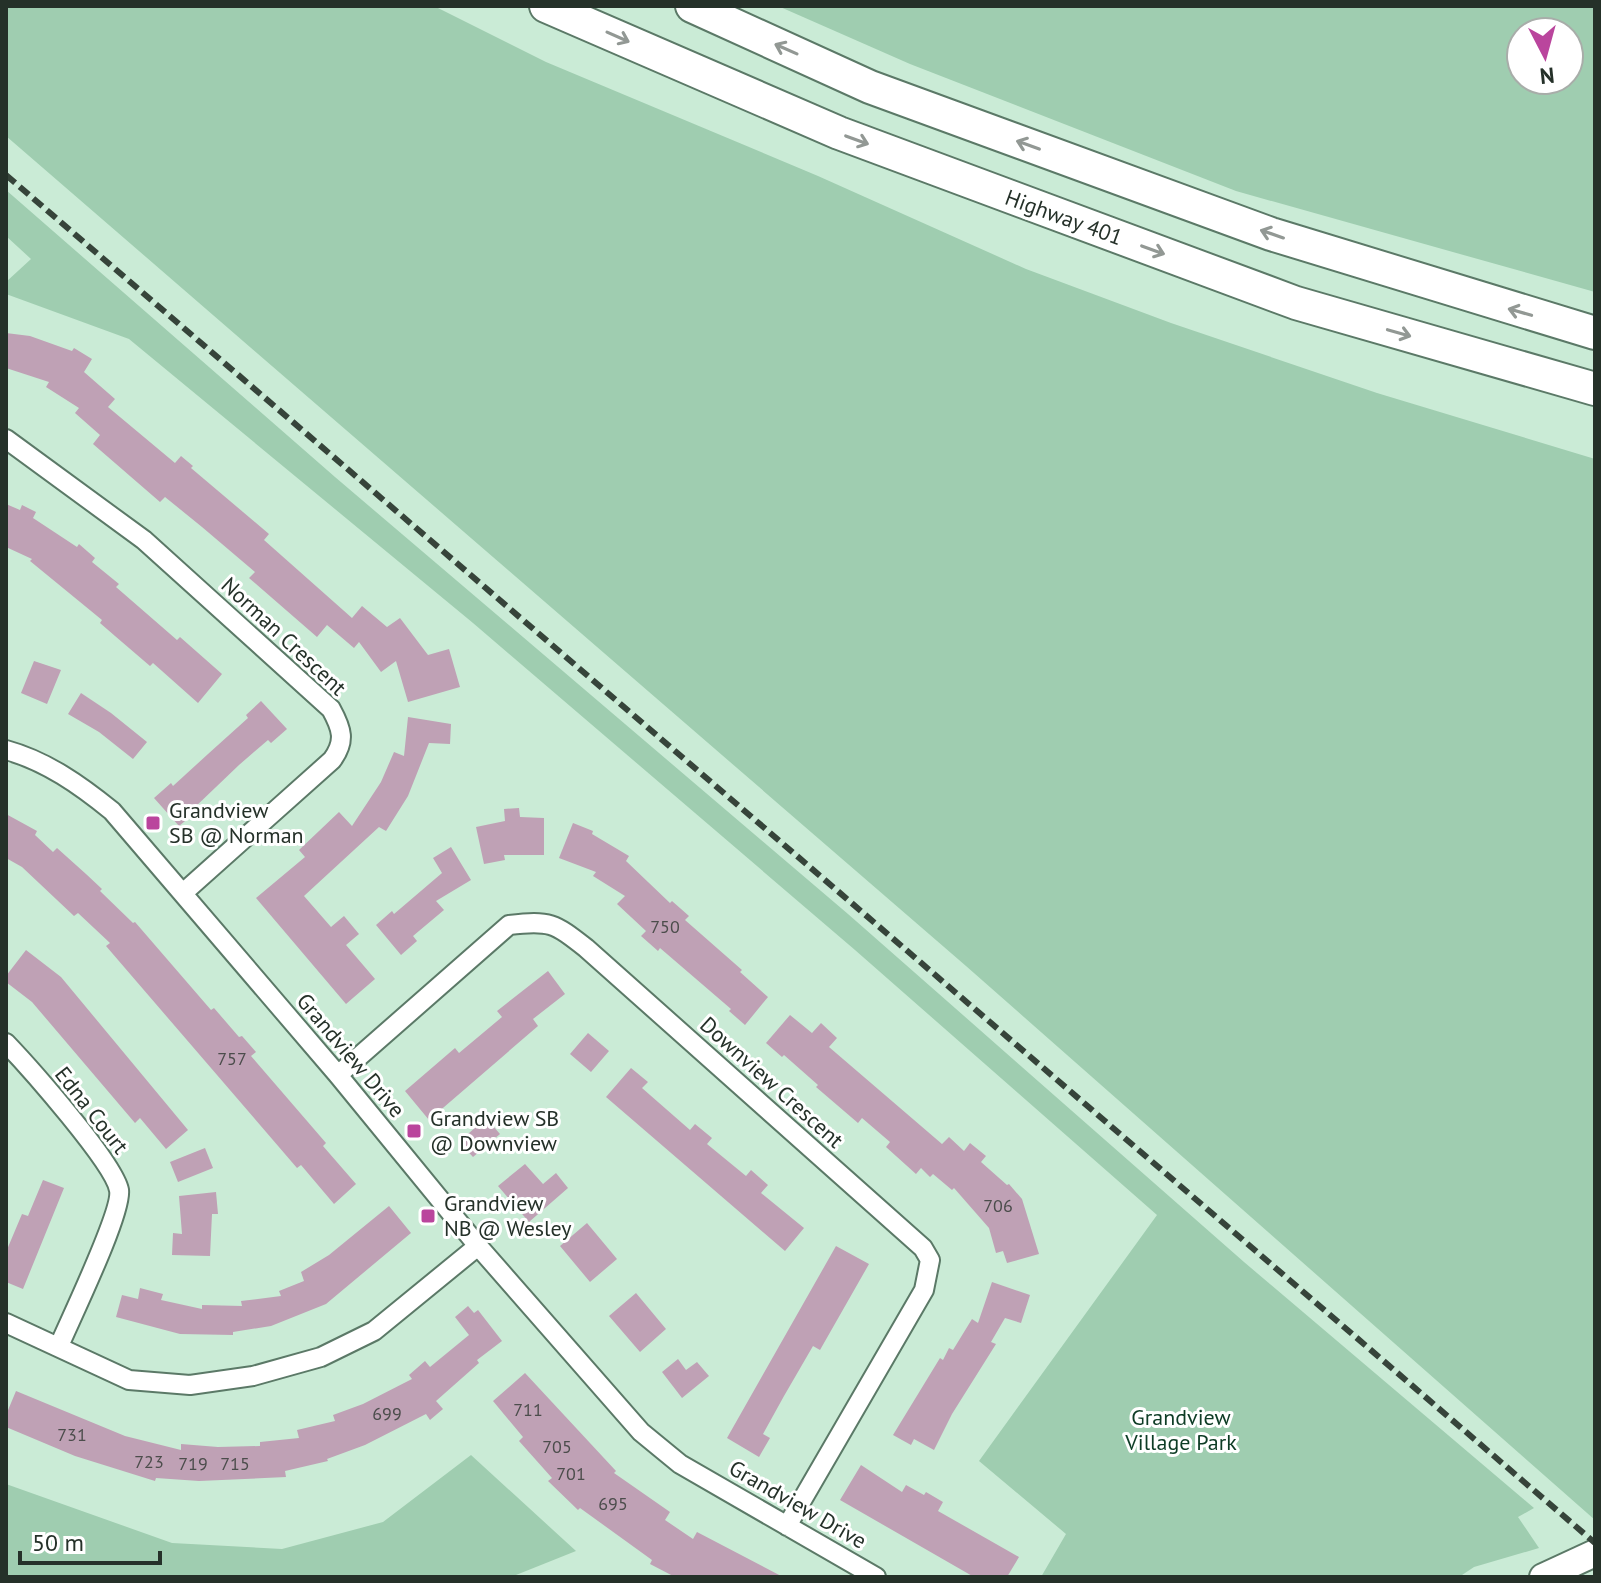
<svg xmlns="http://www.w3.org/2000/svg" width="1601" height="1583" viewBox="0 0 1601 1583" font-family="'PT Sans',sans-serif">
<rect width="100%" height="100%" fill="#caebd6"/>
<path fill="#9fcdb0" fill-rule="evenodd" d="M 6,6 L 434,6 L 546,62 L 818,176 L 1026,269 L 1171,323 L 1377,393 L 1595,459 L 1595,1520 L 966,966 L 6,136 Z
M 778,6 L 1595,6 L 1595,292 L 1236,191 L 910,64 ZM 1569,32 L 1569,80 L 1521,80 L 1521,32 Z
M 6,190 L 335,477 L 848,914 L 1244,1262 L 1534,1508 L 1518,1517 L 1539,1548 L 1474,1567 L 1459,1577 L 1041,1577 L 1066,1534 L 979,1461 L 1157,1215 L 855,950 L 473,623 L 129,339 L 6,294 L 6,282 L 31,259 L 6,236 Z
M 471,1455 L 576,1551 L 511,1577 L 6,1577 L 6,1484 L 172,1543 L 282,1549 L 383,1522 Z"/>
<path fill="#bfa1b5" d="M 6,333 L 30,336 L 72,351 L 74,348 L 92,359 L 84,372 L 115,399 L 108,407 L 175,463 L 181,456 L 193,466 L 191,468 L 269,534 L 264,540 L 352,618 L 362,606 L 387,627 L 400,618 L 428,655 L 449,649 L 460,687 L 408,702 L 396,661 L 381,672 L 359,642 L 354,648 L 327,625 L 317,637 L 249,578 L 255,572 L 202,527 L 165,497 L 160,502 L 93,444 L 100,435 L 75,413 L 79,408 L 46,387 L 49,382 L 6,368 Z
M 6,504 L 20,510 L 22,505 L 36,512 L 33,518 L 77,547 L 79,544 L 95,558 L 92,562 L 119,584 L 116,587 L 177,640 L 180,637 L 222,674 L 198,703 L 153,663 L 150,666 L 115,636 L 100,623 L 102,620 L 30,561 L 32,559 L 6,547 Z
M 34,661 L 61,670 L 47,704 L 21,693 Z
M 81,693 L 111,713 L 147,742 L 133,759 L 99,732 L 68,714 Z
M 261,701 L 287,729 L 271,743 L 268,740 L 239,765 L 193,809 L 196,812 L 179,826 L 154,798 L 171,783 L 173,786 L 208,754 L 248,718 L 246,715 Z
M 408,717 L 451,724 L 450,744 L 429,743 L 408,796 L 386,831 L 379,827 L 304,896 L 331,927 L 344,916 L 359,934 L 346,945 L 375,979 L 346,1004 L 256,898 L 305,857 L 299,850 L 339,812 L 352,826 L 381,782 L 394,752 L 404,756 Z
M 519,808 L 520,817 L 544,818 L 544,855 L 504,855 L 505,860 L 484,864 L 476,827 L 505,821 L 504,809 Z
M 6,814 L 37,831 L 35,835 L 53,852 L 57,848 L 86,874 L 102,889 L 100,891 L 133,923 L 135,922 L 211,1010 L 214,1008 L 239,1037 L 242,1036 L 256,1052 L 251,1056 L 326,1143 L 323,1146 L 356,1184 L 334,1204 L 301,1165 L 297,1168 L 106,946 L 110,943 L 78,913 L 74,916 L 22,867 L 6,858 Z
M 573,823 L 593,831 L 592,834 L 629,856 L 626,861 L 670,903 L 672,901 L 689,916 L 685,920 L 742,970 L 740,972 L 768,997 L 745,1025 L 729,1011 L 731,1009 L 660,948 L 658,951 L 641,936 L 646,931 L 617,904 L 625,896 L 593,876 L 596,872 L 559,858 Z
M 451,847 L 471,880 L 436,901 L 444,910 L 413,936 L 417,941 L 401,955 L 376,925 L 392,911 L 394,914 L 442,873 L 433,858 Z
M 26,950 L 61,977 L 188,1130 L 166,1149 L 140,1118 L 135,1123 L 32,1002 L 6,982 L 6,976 Z
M 548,971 L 565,994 L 533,1019 L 538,1026 L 429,1120 L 405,1091 L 455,1048 L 459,1053 L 502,1017 L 497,1011 Z
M 790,1015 L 812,1033 L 821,1023 L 837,1038 L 829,1047 L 942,1144 L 949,1137 L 964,1151 L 970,1143 L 986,1156 L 981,1162 L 1007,1185 L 1009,1184 L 1022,1199 L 1039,1254 L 1007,1263 L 1003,1251 L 996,1253 L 989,1228 L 954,1188 L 952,1190 L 933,1174 L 930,1177 L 921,1168 L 916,1174 L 886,1147 L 890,1142 L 862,1118 L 858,1123 L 816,1087 L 818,1085 L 784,1055 L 782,1057 L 766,1043 Z
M 588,1033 L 609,1051 L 591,1072 L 570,1054 Z
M 631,1068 L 648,1082 L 642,1088 L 690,1130 L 695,1124 L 712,1138 L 707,1144 L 746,1176 L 751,1170 L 768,1185 L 761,1193 L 804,1228 L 785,1251 L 606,1097 Z
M 486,1118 L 500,1134 L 473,1157 L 459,1142 Z
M 205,1148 L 213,1168 L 178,1182 L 170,1162 Z
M 525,1164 L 543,1184 L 556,1173 L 568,1188 L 529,1222 L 498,1186 Z
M 43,1180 L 64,1188 L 23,1289 L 6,1282 L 6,1252 L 22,1214 L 28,1216 Z
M 216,1192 L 218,1214 L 212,1214 L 210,1256 L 172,1255 L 173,1233 L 182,1234 L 179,1196 Z
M 389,1206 L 411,1233 L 326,1304 L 271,1326 L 233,1332 L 233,1335 L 180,1334 L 116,1317 L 122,1295 L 138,1299 L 140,1288 L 163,1294 L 161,1300 L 202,1309 L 202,1305 L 242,1306 L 241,1301 L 281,1296 L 279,1291 L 304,1281 L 301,1272 L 329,1255 Z
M 587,1223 L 617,1259 L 590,1282 L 560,1246 Z
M 836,1246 L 869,1264 L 820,1350 L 813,1346 L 784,1396 L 763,1434 L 770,1438 L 759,1457 L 727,1438 Z
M 992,1282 L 1030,1295 L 1021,1323 L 1005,1318 L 991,1342 L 996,1344 L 952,1414 L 934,1450 L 914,1439 L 911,1445 L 893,1435 L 940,1358 L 943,1360 L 949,1348 L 953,1350 L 972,1319 L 978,1323 Z
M 636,1293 L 666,1329 L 640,1352 L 609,1316 Z
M 468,1306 L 474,1313 L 478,1310 L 502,1341 L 477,1360 L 479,1363 L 436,1401 L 443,1409 L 430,1420 L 426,1414 L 365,1445 L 327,1459 L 328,1461 L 285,1471 L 286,1477 L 199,1481 L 156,1478 L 155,1481 L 75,1456 L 6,1427 L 6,1415 L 16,1391 L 125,1436 L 181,1450 L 181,1444 L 218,1447 L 260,1446 L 260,1442 L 299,1438 L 297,1430 L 335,1421 L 333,1415 L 363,1404 L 412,1379 L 409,1375 L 425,1361 L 430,1367 L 469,1335 L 455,1317 Z
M 678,1359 L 686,1370 L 697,1362 L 709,1376 L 682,1398 L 662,1372 Z
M 525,1373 L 616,1471 L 614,1473 L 670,1512 L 665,1520 L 693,1539 L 697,1532 L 783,1577 L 675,1577 L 650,1564 L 652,1560 L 580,1508 L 578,1510 L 548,1481 L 552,1478 L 519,1441 L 523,1437 L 493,1401 Z
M 861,1465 L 902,1492 L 906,1485 L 924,1495 L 926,1492 L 943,1502 L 938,1511 L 1019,1557 L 1007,1577 L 974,1577 L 840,1500 Z"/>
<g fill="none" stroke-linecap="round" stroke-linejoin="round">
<g stroke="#5b7967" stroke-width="22">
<path id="minor" d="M 6,439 L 144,540 L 331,709 C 342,729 346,741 332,760 L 183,893
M 6,750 C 46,761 80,785 112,811 L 338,1075 L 478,1246 L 641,1432 L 680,1464 L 876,1577
M 6,1043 C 29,1067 114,1163 119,1190 C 123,1211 70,1320 59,1346
M 338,1075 L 509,925 C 550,920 554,923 586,948 L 923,1248 L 930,1260 L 924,1290 L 787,1526
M 6,1323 L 129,1380 L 190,1385 L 253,1376 L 321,1357 L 374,1331 L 478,1246"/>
</g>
<g stroke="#5b7967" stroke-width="30">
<path id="secondary" d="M 1543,1577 L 1595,1553"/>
</g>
<g stroke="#5b7967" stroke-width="36">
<path id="motorway" d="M 546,6 L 839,133 L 1296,303 L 1595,389
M 692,6 L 870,87 L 1271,234 L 1595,333"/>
</g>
<use href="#minor" stroke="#fff" stroke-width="18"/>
<use href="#secondary" stroke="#fff" stroke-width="26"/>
<use href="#motorway" stroke="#fff" stroke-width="32"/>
<path stroke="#36443a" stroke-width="6" stroke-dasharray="12 6" stroke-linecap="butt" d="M 6,175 L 1595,1543"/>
</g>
<defs><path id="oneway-shaft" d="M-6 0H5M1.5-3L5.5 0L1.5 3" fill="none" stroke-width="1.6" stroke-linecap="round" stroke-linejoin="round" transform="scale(2)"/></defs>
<g stroke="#929894">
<use href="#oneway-shaft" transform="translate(618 37) rotate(24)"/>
<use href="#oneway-shaft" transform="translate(786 49) rotate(-156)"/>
<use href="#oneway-shaft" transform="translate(857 140) rotate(20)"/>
<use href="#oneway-shaft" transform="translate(1028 145) rotate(-160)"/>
<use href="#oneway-shaft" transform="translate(1272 234) rotate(-161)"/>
<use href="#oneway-shaft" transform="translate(1153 250) rotate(20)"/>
<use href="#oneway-shaft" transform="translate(1520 312) rotate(-164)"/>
<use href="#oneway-shaft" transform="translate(1399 333) rotate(16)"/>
</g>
<g fill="#ba459d" stroke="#fff" stroke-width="3">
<rect x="145" y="815" width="16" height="16" rx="4"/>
<rect x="406" y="1123" width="16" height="16" rx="4"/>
<rect x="420" y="1208" width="16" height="16" rx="4"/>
</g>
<g text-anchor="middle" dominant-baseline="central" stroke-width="6" stroke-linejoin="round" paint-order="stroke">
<g font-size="18" fill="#4c4d4c">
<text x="665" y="926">750</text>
<text x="232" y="1058">757</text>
<text x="998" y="1205">706</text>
<text x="528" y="1409">711</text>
<text x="387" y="1413">699</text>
<text x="72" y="1434">731</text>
<text x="557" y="1446">705</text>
<text x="149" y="1461">723</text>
<text x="193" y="1463">719</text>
<text x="235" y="1463">715</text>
<text x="571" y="1473">701</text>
<text x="613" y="1503">695</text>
</g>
<g font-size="22" fill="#253129" stroke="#fff">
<text transform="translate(1064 217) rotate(20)">Highway 401</text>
<text transform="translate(284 636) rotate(43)">Norman Crescent</text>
<text transform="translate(351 1055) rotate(50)">Grandview Drive</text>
<text transform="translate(772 1082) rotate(42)">Downview Crescent</text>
<text transform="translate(92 1110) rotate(52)">Edna Court</text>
<text transform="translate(798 1504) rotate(30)">Grandview Drive</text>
</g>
<g font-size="22" fill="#253129" stroke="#fff" text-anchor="start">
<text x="169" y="810">Grandview<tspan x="169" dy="25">SB @ Norman</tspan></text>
<text x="430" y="1118">Grandview SB<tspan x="430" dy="25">@ Downview</tspan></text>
<text x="444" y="1203">Grandview<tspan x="444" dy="25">NB @ Wesley</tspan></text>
</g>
<g font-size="22" fill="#0d3c25" stroke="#fff">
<text x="1181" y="1417">Grandview<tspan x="1181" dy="25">Village Park</tspan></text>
</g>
</g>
<rect width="1601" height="1583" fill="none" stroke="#253129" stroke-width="16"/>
<g transform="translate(1545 56) rotate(174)"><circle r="38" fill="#ffffff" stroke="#a8ada9" stroke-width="2"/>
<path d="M0-6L14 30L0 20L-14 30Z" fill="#ba459d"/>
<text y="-12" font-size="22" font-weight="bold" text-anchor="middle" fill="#253129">N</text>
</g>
<path d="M20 1551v12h140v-12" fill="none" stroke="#253129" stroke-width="4"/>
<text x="32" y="1551" font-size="24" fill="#253129" stroke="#ffffff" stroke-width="6" paint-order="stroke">50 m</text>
</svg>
